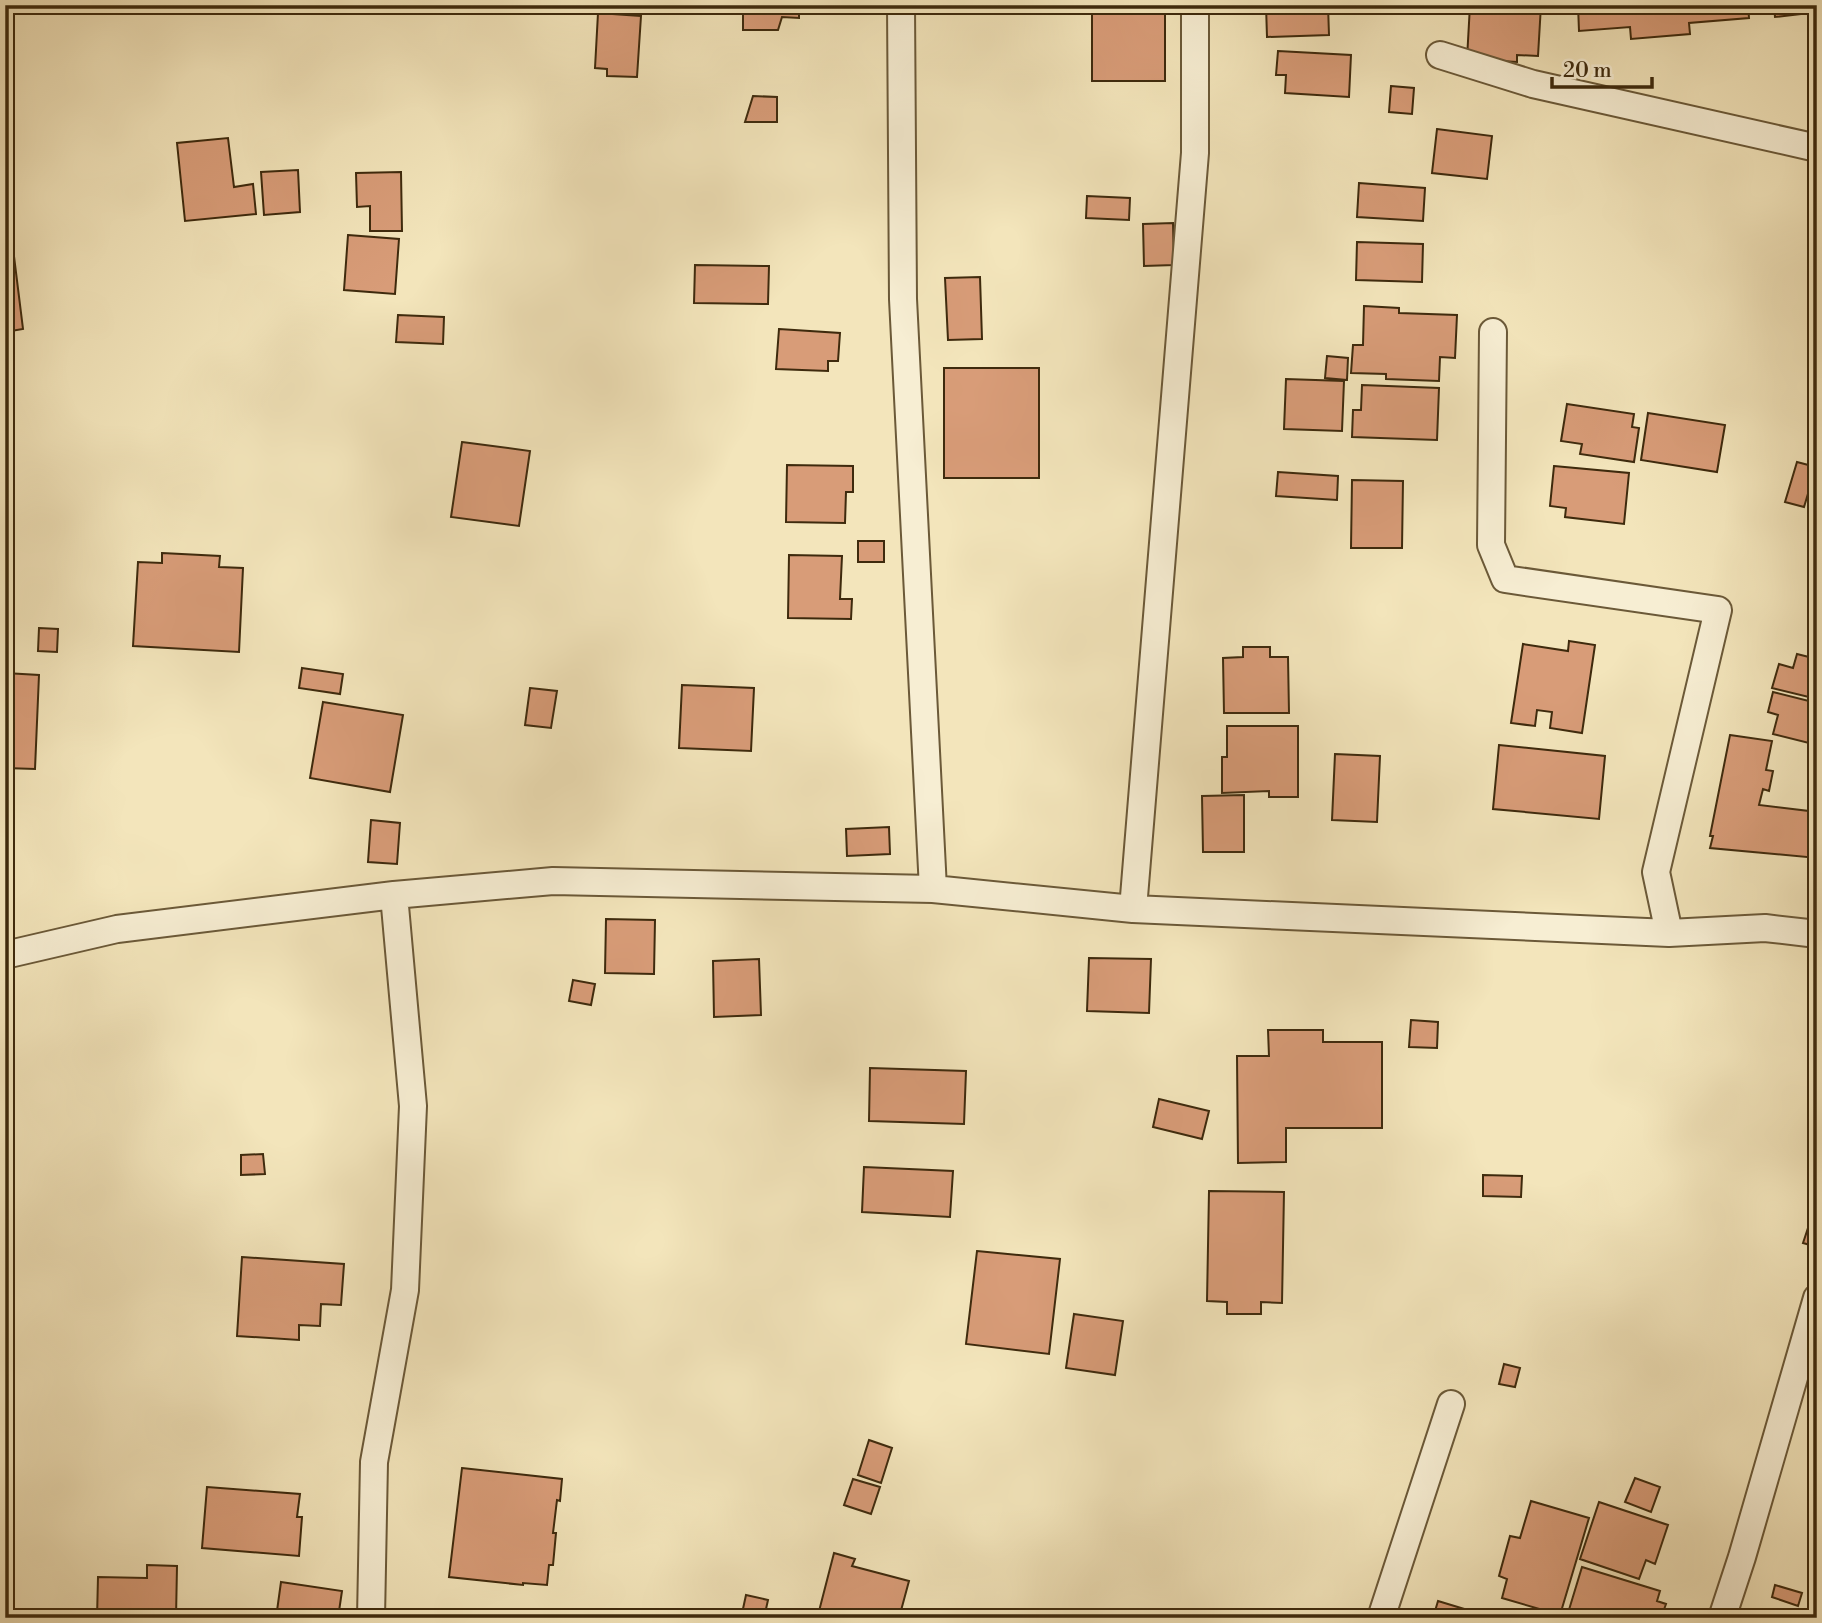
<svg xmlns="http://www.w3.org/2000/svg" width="1822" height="1623" viewBox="0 0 1822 1623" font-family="'Libre Bodoni',serif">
<rect width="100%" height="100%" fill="#f3e5bb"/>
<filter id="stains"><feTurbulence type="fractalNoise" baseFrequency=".00286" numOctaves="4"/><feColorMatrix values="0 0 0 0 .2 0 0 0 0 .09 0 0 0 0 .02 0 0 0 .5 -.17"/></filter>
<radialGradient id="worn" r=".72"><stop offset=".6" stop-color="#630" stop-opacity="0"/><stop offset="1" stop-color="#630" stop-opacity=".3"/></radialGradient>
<path fill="#d89c78" stroke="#3e2a0d" stroke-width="2" d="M 743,5 L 799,5 L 799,18 L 782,17 L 778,30 L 743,30 Z
M 1266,5 L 1328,5 L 1329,35 L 1267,37 Z
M 1470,5 L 1541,5 L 1538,56 L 1517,55 L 1517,62 L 1467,59 Z
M 1578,5 L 1748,5 L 1749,18 L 1689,23 L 1690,34 L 1631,39 L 1630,27 L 1579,31 Z
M 1774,5 L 1817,5 L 1817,12 L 1775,17 Z
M 1165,9 L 1165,81 L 1092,81 L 1092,10 Z
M 598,13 L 641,16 L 637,77 L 607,76 L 607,69 L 595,68 Z
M 1278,51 L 1351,55 L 1349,97 L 1285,93 L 1286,75 L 1276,75 Z
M 1391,86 L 1414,88 L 1412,114 L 1389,112 Z
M 753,96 L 777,97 L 777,122 L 745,122 Z
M 1437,129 L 1492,136 L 1487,179 L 1432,173 Z
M 228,138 L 234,187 L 253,184 L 256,214 L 185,221 L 177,143 Z
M 298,170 L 300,212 L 264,215 L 261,172 Z
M 401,172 L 402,231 L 370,231 L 370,206 L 357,207 L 356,173 Z
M 1359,183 L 1425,188 L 1423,221 L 1357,217 Z
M 1087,196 L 1130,198 L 1129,220 L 1086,218 Z
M 1173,223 L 1174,265 L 1144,266 L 1143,224 Z
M 10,224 L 23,329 L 5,332 L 5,225 Z
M 348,235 L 399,239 L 395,294 L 344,290 Z
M 1357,242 L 1423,244 L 1422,282 L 1356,280 Z
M 695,265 L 769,266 L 768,304 L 694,303 Z
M 980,277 L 982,339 L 948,340 L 945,278 Z
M 1364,306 L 1399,308 L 1399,313 L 1457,315 L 1455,358 L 1440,357 L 1439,381 L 1386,379 L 1386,374 L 1351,373 L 1353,345 L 1363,345 Z
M 398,315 L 444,317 L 443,344 L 396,342 Z
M 779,329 L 840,333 L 838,361 L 828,361 L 828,371 L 776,369 Z
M 1327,356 L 1348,358 L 1347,380 L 1325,378 Z
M 944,368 L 1039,368 L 1039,478 L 944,478 Z
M 1286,379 L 1344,381 L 1342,431 L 1284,429 Z
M 1362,385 L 1439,388 L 1437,440 L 1352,437 L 1353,410 L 1361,410 Z
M 1567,404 L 1634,414 L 1632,427 L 1639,428 L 1634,462 L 1580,454 L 1582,444 L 1561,441 Z
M 1648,413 L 1725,425 L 1717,472 L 1641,460 Z
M 462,442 L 530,451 L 519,526 L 451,517 Z
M 1797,462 L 1816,467 L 1804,507 L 1785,502 Z
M 787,465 L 853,466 L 853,492 L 846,492 L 845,523 L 786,522 Z
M 1554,466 L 1629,473 L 1624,524 L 1565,517 L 1566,508 L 1550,506 Z
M 1278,472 L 1338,476 L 1337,500 L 1276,496 Z
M 1352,480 L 1403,481 L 1402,548 L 1351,548 Z
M 858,541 L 884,541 L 884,562 L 858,562 Z
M 162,553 L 220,556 L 219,567 L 243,568 L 239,652 L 133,646 L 138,562 L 162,563 Z
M 789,555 L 842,556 L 840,599 L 852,599 L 851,619 L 788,618 Z
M 39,628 L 58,629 L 57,652 L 38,651 Z
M 1569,641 L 1595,645 L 1582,733 L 1550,728 L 1552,712 L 1537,710 L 1535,726 L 1511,723 L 1523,644 L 1568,651 Z
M 1243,647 L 1270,647 L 1270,657 L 1288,657 L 1289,713 L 1224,713 L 1223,658 L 1243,657 Z
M 1797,654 L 1817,659 L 1817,699 L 1772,688 L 1779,664 L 1793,668 Z
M 302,668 L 343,674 L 340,694 L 299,688 Z
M 5,673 L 39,675 L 35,769 L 5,768 Z
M 682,685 L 754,688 L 751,751 L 679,748 Z
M 530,688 L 557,691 L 551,728 L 525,725 Z
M 1773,692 L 1817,703 L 1817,745 L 1773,734 L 1778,715 L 1768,712 Z
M 323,702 L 403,715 L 390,792 L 310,778 Z
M 1227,726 L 1298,726 L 1298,797 L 1269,797 L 1269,791 L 1222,793 L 1222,757 L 1227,757 Z
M 1730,735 L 1772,741 L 1766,770 L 1773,771 L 1769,791 L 1763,789 L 1759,805 L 1817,812 L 1817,858 L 1710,848 L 1713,836 L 1710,836 Z
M 1499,745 L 1605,756 L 1599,819 L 1493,809 Z
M 1335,754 L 1380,756 L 1377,822 L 1332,820 Z
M 1244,795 L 1244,852 L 1203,852 L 1202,796 Z
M 371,820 L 400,823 L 397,864 L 368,862 Z
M 889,827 L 890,854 L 847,856 L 846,829 Z
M 606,919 L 655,920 L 654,974 L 605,973 Z
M 1089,958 L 1151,959 L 1149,1013 L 1087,1011 Z
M 759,959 L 761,1015 L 714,1017 L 713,961 Z
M 573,980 L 595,984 L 591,1005 L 569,1001 Z
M 1411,1020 L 1438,1022 L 1437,1048 L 1409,1047 Z
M 1268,1030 L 1323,1030 L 1323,1042 L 1382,1042 L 1382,1128 L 1286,1128 L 1286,1162 L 1238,1163 L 1237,1056 L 1269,1056 Z
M 870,1068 L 966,1071 L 964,1124 L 869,1121 Z
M 1159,1099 L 1209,1111 L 1202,1139 L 1153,1127 Z
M 263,1154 L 265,1174 L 241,1175 L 241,1155 Z
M 864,1167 L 953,1171 L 950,1217 L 862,1212 Z
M 1483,1175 L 1522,1176 L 1521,1197 L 1483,1196 Z
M 1209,1191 L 1284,1192 L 1282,1303 L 1261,1302 L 1261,1314 L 1227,1314 L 1227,1302 L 1207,1301 Z
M 1809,1225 L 1817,1227 L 1817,1247 L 1803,1243 Z
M 977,1251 L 1060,1259 L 1049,1354 L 966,1344 Z
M 242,1257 L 344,1264 L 341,1305 L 321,1304 L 320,1326 L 299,1325 L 299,1340 L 237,1336 Z
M 1074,1314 L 1123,1321 L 1115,1375 L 1066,1368 Z
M 1504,1364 L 1520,1368 L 1515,1387 L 1499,1384 Z
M 869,1440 L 892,1448 L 881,1483 L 858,1475 Z
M 462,1468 L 562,1479 L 560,1501 L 557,1500 L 553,1533 L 556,1533 L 553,1565 L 549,1565 L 547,1585 L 523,1583 L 523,1585 L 449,1577 Z
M 1635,1478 L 1660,1487 L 1651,1512 L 1625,1502 Z
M 853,1479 L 880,1487 L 871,1514 L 844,1505 Z
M 207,1487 L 300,1494 L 297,1517 L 302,1517 L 299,1556 L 202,1548 Z
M 1531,1501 L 1589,1518 L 1560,1615 L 1502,1598 L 1507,1579 L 1499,1576 L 1510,1536 L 1520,1538 Z
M 1599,1502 L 1668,1525 L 1655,1564 L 1646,1560 L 1639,1579 L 1580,1559 Z
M 834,1553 L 855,1559 L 852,1566 L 909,1581 L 899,1618 L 827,1618 L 818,1615 Z
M 147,1565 L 177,1566 L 176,1618 L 97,1618 L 98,1577 L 147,1578 Z
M 1582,1567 L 1660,1591 L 1657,1601 L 1666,1604 L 1661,1618 L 1583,1618 L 1568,1613 Z
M 281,1582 L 342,1591 L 338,1618 L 276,1618 Z
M 1775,1585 L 1802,1593 L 1798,1606 L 1772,1597 Z
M 746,1595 L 768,1600 L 764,1618 L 741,1618 Z
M 1438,1601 L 1494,1618 L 1433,1618 Z"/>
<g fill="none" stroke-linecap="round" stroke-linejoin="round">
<g stroke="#6b5938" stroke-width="30">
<path id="minor" d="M 901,5 L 903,299 L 933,889
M 1440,55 L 1533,84 L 1817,148
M 1493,332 L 1491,545 L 1505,579 L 1718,610 L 1656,872 L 1669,933
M 1133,909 L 1195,153 L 1195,5
M 5,955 L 117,929 L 394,895 L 553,881 L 933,889 L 1133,909 L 1669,933 L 1765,928 L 1817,934
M 371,1618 L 374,1462 L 405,1290 L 413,1106 L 394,895
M 1381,1618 L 1451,1404
M 1722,1618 L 1742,1557 L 1817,1298"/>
</g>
<use href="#minor" stroke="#f7eed3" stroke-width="26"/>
</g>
<rect width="1822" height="1623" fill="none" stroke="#f3e5bb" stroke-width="28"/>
<rect x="7" y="7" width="1808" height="1609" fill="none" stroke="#3e2a0d" stroke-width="3.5"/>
<rect x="14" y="14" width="1794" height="1595" fill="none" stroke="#3e2a0d" stroke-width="2"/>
<path d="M1552 77v10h100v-10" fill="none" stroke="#3e2a0d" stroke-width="3.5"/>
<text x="1563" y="77" font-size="21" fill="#3e2a0d" stroke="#f7eed3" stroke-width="5" paint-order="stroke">20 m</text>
<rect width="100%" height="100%" filter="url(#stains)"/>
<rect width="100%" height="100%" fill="url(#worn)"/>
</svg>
